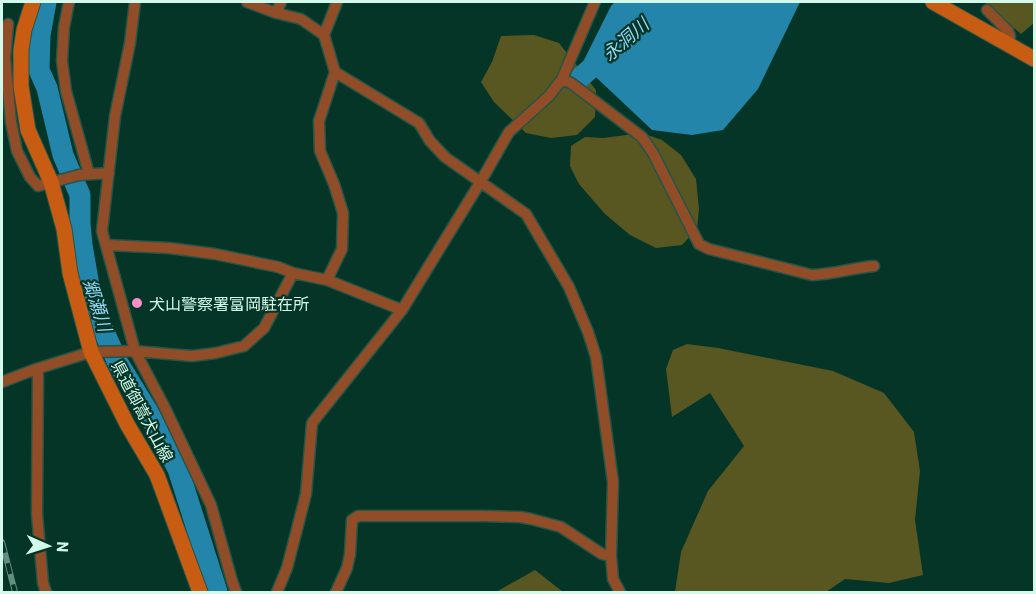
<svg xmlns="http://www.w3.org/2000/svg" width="1036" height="594" viewBox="0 0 1036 594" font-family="Barlow,'Noto Sans JP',sans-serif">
<rect width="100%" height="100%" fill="#053527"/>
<path fill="#585721" d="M 984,2 L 1034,2 L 1034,23 L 1021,34 Z
M 534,35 L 559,43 L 596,90 L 595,117 L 577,135 L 551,138 L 526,133 L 494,102 L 481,82 L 492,62 L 501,36 Z
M 642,133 L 662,140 L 681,155 L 696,179 L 699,209 L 697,229 L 682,245 L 656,248 L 630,235 L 605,214 L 579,184 L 570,166 L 571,146 L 585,137 L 603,138 Z
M 687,344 L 718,348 L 833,371 L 884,393 L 914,432 L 920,471 L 915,520 L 923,575 L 889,583 L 845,579 L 826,592 L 675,592 L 681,552 L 708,491 L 744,446 L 710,393 L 672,417 L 666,369 L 673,350 Z
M 535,570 L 563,592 L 496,592 Z"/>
<path fill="#2385a9" d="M 615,2 L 800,2 L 758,89 L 723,130 L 692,135 L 652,130 L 582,64 L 611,6 Z"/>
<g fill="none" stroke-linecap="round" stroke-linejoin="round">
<path stroke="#2385a9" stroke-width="21" d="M 46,2 L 40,35 L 39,70 L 47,88 L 63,155 L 80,195 L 80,224 L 82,245 L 91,297 L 101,325 L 118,363 L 148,412 L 178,469 L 217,592
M 581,77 L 610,51"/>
<g stroke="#265446" stroke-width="13">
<path id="street" d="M 69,2 L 64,27 L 62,61 L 66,91 L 89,174
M 135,2 L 130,43 L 115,116 L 102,231 L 135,351 L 165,408 L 211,505 L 232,581 L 236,592
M 247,2 L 276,13 L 301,19 L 324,35 L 335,72 L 319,121 L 320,151 L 334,184 L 343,213 L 342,249 L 327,280
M 987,10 L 1008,31 L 1010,36 L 1008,44
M 276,13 L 281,2
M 8,24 L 5,58 L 11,122 L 17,151 L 30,177 L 38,186 L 79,175 L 109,173
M 324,35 L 337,2
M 335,72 L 419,123 L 430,141 L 445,157 L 526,214 L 569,287 L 588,332 L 596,357 L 613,482 L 611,556 L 613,579 L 620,592
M 562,79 L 571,83 L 642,137 L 653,153 L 699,244 L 709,249 L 812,275 C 833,274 854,268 874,266
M 106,245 L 169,248 L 215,254 L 278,267 L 293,273 L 327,280 L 402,310
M 36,369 L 38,374 L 37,514 L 43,583 L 46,592
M 2,382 L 36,369 L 91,352 L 135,351 L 192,356 L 216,353 L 244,346 L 264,328 L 293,273
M 277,592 L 287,568 L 306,494 L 312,423 L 402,310 L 481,181 L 509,132 L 549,96 L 562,79 L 595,2
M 336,592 L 347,568 L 350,554 L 352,520 L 358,516 L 484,516 L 520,517 L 531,519 L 561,527 L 602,554 L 611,556"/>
</g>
<g stroke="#265446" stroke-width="17">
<path id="secondary" d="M 33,2 L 24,30 L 21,50 L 21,86 L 28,130 L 51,182 L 64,229 L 70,273 L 91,352 L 127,424 L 157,475 L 200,592
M 933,2 L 1034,59"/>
</g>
<use href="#street" stroke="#904d28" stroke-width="10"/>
<use href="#secondary" stroke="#c75c12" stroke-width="15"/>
<g stroke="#638e7f" stroke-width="6">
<path id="rail" d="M 2,542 L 15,592"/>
</g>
<use href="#rail" stroke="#053527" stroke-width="4" stroke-dasharray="11" stroke-linecap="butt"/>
</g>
<circle fill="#fa8fc7" stroke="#053527" stroke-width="2" cx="137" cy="303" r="6"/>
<g text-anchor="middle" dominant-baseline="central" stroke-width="4.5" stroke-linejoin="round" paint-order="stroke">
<g font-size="16" fill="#d2f9e9" stroke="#053527" text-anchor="start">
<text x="149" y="303">犬山警察署富岡駐在所</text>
</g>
<g font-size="16" fill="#d2f9e9" stroke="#053527">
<text transform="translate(143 411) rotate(62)">県道御嵩犬山線</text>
</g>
<g font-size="18" font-style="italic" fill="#94d7f5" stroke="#053527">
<text transform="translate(625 39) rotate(-41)">永洞川</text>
<text transform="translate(98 305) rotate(72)">郷瀬川</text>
</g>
</g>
<rect width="1036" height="594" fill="none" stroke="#d2f9e9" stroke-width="6"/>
<g transform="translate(48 546) rotate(93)" stroke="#053527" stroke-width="4.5" paint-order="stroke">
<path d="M0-4.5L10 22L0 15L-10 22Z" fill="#d2f9e9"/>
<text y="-9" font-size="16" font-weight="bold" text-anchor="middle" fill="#d2f9e9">N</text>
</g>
</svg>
